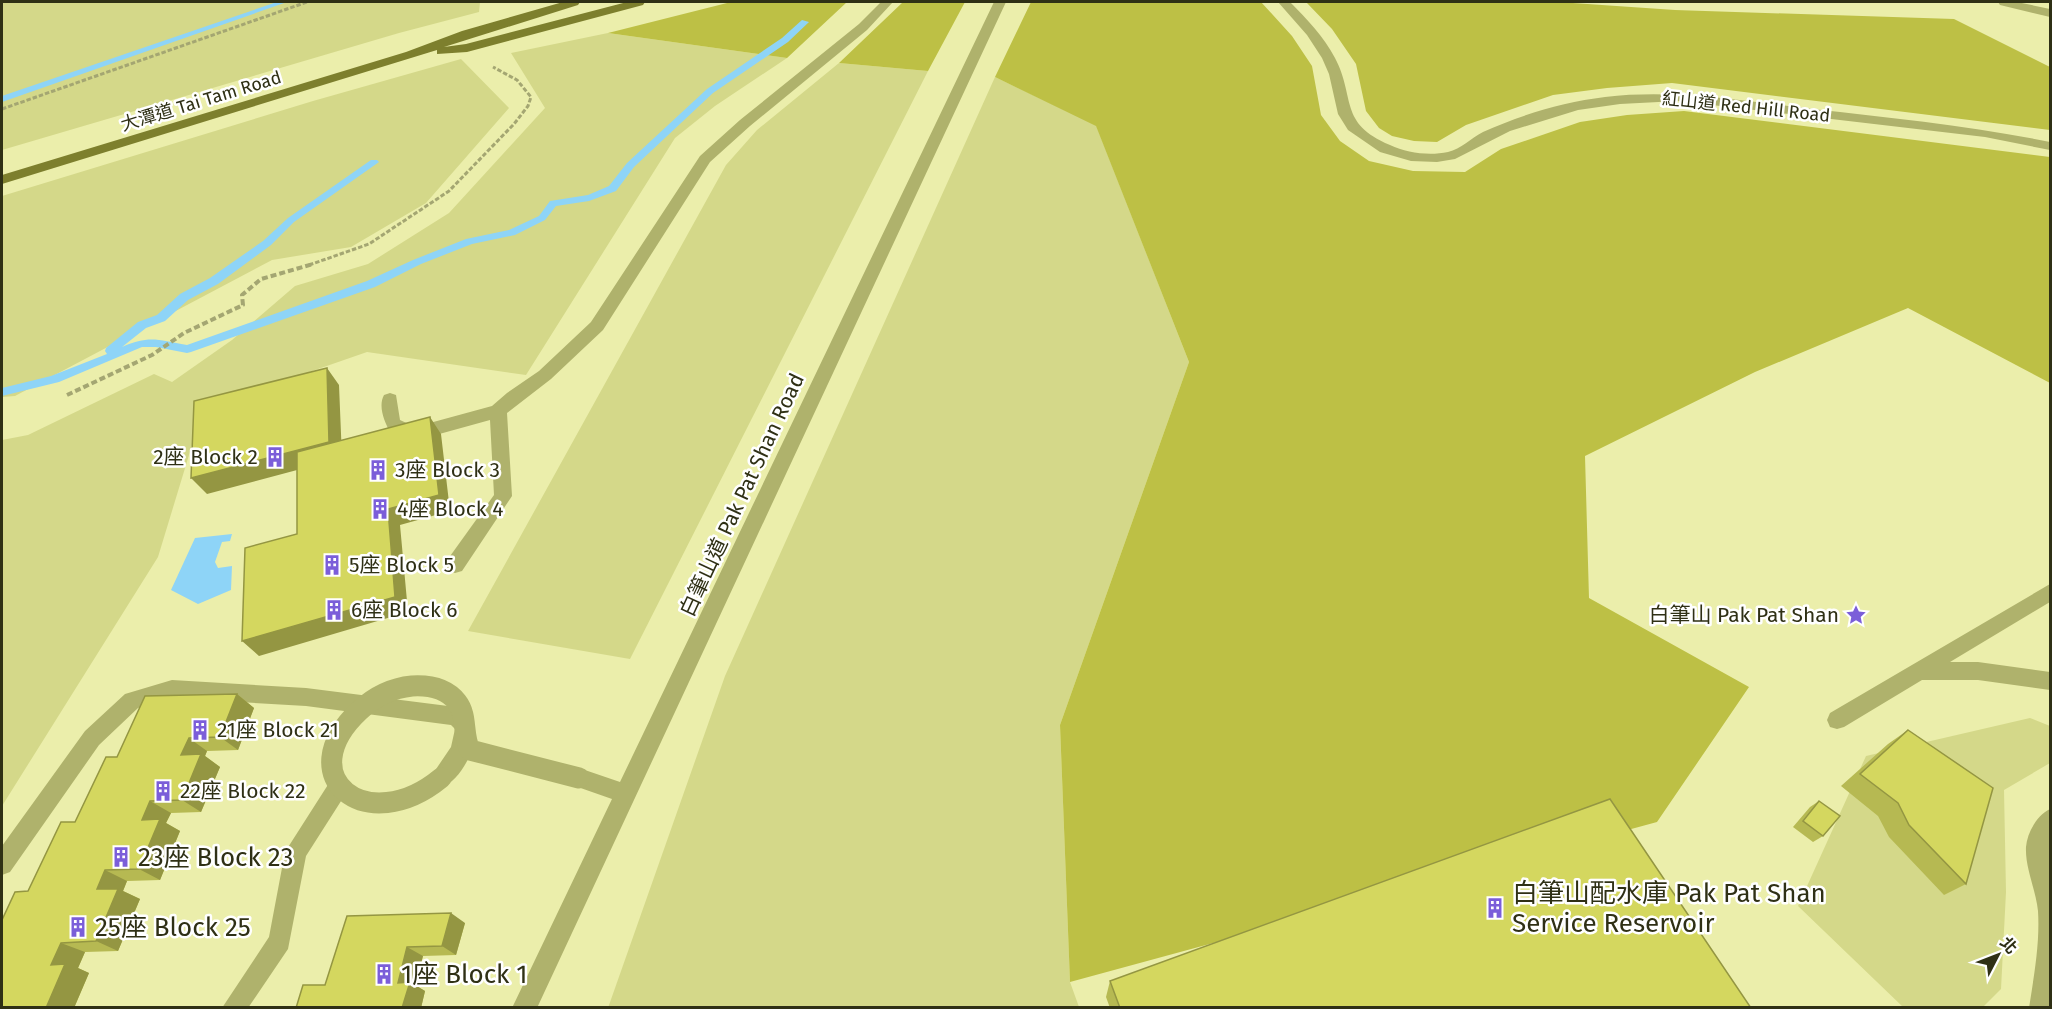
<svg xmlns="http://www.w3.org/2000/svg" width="2052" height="1009" viewBox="0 0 2052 1009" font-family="'Fira Sans','Noto Sans TC',sans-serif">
<rect width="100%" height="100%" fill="#ebeeab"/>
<path fill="#d4d889" d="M 2,2 L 480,2 L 479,12 L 399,33 L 2,150 Z
M 608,33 L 787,58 L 715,106 L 675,138 L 526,375 L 367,352 L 203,409 L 158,557 L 2,806 L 2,440 L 28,435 L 154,374 L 172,382 L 232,340 L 295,286 L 368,264 L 449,213 L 545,108 L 511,53 Z
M 461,59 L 509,108 L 426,203 L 351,247 L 272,260 L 15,396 L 2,397 L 2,196 L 313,101 Z
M 839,63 L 928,71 L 630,659 L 468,631 L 726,165 L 757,130 Z
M 995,77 L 1096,125 L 1189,362 L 1060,725 L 1070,982 L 1079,1007 L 608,1008 L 725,676 Z
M 2030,718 L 2050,726 L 2050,763 L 2004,790 L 2006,892 L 2001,989 L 1983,1007 L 1903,1007 L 1798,906 L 1866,756 Z"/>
<path fill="#bdc045" d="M 731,2 L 847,2 L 787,58 L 608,33 Z
M 903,2 L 965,2 L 928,71 L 839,63 Z
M 1031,2 L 1261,2 L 1292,36 L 1312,66 L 1321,115 L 1340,141 L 1369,161 L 1413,171 L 1465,172 L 1501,149 L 1580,122 L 1627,115 L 1684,111 L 2050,157 L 2050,383 L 1908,308 L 1755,372 L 1585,456 L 1589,598 L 1749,687 L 1657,822 L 1070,982 L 1060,725 L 1189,362 L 1096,126 L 995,77 Z
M 1306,2 L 1558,2 L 1675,10 L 1954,19 L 2050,67 L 2050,130 L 1672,83 L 1607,88 L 1553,95 L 1466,125 L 1437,142 L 1414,141 L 1392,136 L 1379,128 L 1366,111 L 1356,64 L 1332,29 Z"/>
<path fill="#8ed4f7" d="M 232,534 L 230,541 L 222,542 L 215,562 L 218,568 L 232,566 L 231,590 L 198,604 L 171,590 L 195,538 Z"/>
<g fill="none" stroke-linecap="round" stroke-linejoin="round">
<path fill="#8ed4f7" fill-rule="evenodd" d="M 277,2 L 287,2 L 2,102 L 2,96 Z
M 802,20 L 809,22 L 788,42 L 713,93 L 634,167 L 616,191 L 589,201 L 556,206 L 545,220 L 515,235 L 472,244 L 421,264 L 375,287 L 191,352 L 187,353 L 156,347 L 142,347 L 59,382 L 2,396 L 2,388 L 51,376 L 107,354 L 105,351 L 106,348 L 138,322 L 157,315 L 180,294 L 210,278 L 263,241 L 288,218 L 371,160 L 377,160 L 379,162 L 294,222 L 271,245 L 218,284 L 188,300 L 165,321 L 146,328 L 122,347 C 149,335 158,340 187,345 L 367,281 L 413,260 L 466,239 L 509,230 L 539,216 L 550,201 L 588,195 L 609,186 L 627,163 L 707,89 L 782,38 Z"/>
<path stroke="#a4a672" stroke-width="3" stroke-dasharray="4.5 2" stroke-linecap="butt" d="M 2,109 L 307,2
M 309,265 L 369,244 L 449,191 L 514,124 L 528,106 L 531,97 L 517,80 L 493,67"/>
<path stroke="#a4a672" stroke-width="4" stroke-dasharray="6 3" stroke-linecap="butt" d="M 67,395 L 152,355 L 184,333 L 243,305 L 242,295 L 261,279 L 313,264"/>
<path fill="#afb26c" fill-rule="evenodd" d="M 881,2 L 893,2 L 867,30 L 750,126 L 710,162 L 603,330 L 551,379 L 507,413 L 512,496 L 462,571 L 455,573 L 448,571 L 446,565 L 448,559 L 494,495 L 490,420 L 414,441 L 390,432 C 384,421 378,406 384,395 L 390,393 L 396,395 L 400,420 L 415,427 L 492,406 L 507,393 L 539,371 L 591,322 L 700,156 L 740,120 L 859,24 Z
M 994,2 L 1006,2 L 537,1008 L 512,1008 L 612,799 L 572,785 L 568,778 L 572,771 L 579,768 L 620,782 Z
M 1278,2 L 1290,2 C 1307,19 1324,37 1335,58 C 1356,98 1338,123 1390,145 C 1407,153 1429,156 1448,152 C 1461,149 1471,138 1483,132 C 1521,115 1563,102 1605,97 C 1675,89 1743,101 1812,109 C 1892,118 1972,126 2050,142 L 2050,150 L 1985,137 L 1678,101 L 1620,104 L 1578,110 L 1510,131 L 1455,159 L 1437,162 L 1411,161 L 1380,152 L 1348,130 L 1338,114 L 1329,74 L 1322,58 L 1307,35 Z
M 1998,2 L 2017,2 L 2050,9 L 2050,17 L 2000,5 Z
M 2050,584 L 2050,602 L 1950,662 L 1978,662 L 2050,672 L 2050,690 L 1978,680 L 1922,680 L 1844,727 L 1837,729 L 1830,727 L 1827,720 L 1830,713 Z
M 172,680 L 306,688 L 456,707 C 492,720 468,777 441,788 L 434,785 L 430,778 L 451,747 L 455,729 L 451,725 L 306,706 L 172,698 L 138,708 L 99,745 L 10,872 L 2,875 L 2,846 L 85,731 L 125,694 Z
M 339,777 L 347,780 L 350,787 L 306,856 L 288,949 L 248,1008 L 222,1008 L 269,937 L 285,852 L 331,780 Z
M 2050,809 C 2052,826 2047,843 2050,859 L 2050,1008 L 2029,1008 C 2034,976 2040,943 2038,911 C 2036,890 2025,868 2026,847 C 2027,833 2037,815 2050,809 Z"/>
<path fill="#7d7f2d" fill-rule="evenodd" d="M 563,2 L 580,2 L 578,5 L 444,47 L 466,44 L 627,2 L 645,2 L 643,5 L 467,52 L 437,54 L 437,50 L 2,184 L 2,175 L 406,52 L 462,31 Z"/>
<path stroke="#afb26c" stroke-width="21" d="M 441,778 C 367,839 289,777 359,711 C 374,697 391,688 412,686 C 429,685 446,688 457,702 C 468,716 462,735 470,750 L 579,778"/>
</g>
<path fill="#b6b952" d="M 237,694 L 254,708 L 238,750 L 207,751 L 205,756 L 220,767 L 201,812 L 171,813 L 166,823 L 180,831 L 160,880 L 127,881 L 123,891 L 140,899 L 118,951 L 85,952 L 78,968 L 89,973 L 74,1008 L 2,1008 L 28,891 L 75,822 L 117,757 Z
M 1908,730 L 1966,884 L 1944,895 L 1889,837 L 1878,816 L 1841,786 L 1888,744 Z
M 1819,801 L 1823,836 L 1813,842 L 1793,827 L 1810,807 Z
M 347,916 L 465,923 L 456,955 L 423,956 L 415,985 L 425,991 L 421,1008 L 296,1008 L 325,985 Z
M 1110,981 L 1751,1008 L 1110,1008 L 1106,997 Z"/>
<path fill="#949642" d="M 327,368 L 339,385 L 342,458 L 207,494 L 191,478 Z
M 430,417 L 441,434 L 450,511 L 400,525 L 408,612 L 259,656 L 242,641 L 388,509 Z
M 237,694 L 254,708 L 238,750 L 220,737 Z
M 189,738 L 207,751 L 205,756 L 220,767 L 201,812 L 182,800 L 181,755 Z
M 150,801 L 171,813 L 166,823 L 180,831 L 160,880 L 139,869 L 142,820 Z
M 105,870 L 127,881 L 123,891 L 140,899 L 118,951 L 96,941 L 97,889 Z
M 451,913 L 465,923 L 456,955 L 442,946 Z
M 61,943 L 85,952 L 78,968 L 89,973 L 74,1008 L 46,1008 L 51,965 Z
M 407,947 L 423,956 L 415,985 L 425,991 L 421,1008 L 402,1008 L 398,983 Z"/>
<path fill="#d4d75f" stroke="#949642" stroke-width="1.5" d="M 327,368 L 329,442 L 191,478 L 194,401 Z
M 430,417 L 439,495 L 388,509 L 395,597 L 242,641 L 245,548 L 297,534 L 297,452 Z
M 237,694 L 220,737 L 189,738 L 181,755 L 201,754 L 182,800 L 150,801 L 142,820 L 160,819 L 139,869 L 105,870 L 97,889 L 118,889 L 96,941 L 61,943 L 51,965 L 65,964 L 46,1008 L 2,1008 L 2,920 L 15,892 L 28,891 L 61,822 L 75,822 L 106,757 L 117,757 L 145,696 Z
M 1908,730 L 1993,788 L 1966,884 L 1909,825 L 1898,803 L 1860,774 Z
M 1610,799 L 1751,1008 L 1120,1008 L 1110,981 Z
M 1819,801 L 1840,816 L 1823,836 L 1803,821 Z
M 451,913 L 442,946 L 407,947 L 398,983 L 410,982 L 402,1008 L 296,1008 L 303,985 L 325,985 L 347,916 Z"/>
<defs>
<g id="building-bare" transform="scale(1.62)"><path d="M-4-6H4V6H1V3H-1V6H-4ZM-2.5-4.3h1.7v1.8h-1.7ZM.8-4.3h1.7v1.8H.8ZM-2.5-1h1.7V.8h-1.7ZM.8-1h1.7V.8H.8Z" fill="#7b5ed9" stroke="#fff" stroke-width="2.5" paint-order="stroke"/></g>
<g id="sight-bare" transform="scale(1.62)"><path d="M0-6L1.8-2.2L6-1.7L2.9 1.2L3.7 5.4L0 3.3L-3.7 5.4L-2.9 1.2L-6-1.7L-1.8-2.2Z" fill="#7b5ed9" stroke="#fff" stroke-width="2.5" paint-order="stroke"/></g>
</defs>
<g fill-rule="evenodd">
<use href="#building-bare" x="275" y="457"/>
<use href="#building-bare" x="378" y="470"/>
<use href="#building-bare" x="380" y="509"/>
<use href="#building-bare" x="332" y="565"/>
<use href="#building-bare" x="334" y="610"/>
<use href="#sight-bare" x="1856" y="615"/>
<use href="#building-bare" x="200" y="730"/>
<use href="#building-bare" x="163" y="791"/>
<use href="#building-bare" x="121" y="857"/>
<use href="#building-bare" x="1495" y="908"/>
<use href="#building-bare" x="78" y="927"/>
<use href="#building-bare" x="384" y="974"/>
</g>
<g text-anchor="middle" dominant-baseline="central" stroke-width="5" stroke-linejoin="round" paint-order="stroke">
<g font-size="18" fill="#2f3015" stroke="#fff">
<text transform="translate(201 101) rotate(-17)">大潭道 Tai Tam Road</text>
<text transform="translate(1746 107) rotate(6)">紅山道 Red Hill Road</text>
</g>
<g font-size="21" fill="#2f3015" stroke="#fff" text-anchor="start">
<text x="258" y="457" text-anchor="end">2座 Block 2</text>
<text x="395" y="470">3座 Block 3</text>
<text x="397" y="509">4座 Block 4</text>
<text x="349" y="565">5座 Block 5</text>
<text x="351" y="610">6座 Block 6</text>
<text x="1839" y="615" text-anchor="end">白筆山 Pak Pat Shan</text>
<text x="217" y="730">21座 Block 21</text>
<text x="180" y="791">22座 Block 22</text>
</g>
<g font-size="21" fill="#2f3015" stroke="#fff">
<text transform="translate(742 495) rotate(-65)">白筆山道 Pak Pat Shan Road</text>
</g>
<g font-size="26" fill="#2f3015" stroke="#fff" text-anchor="start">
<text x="138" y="857">23座 Block 23</text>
<text x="1512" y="893">白筆山配水庫 Pak Pat Shan<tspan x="1512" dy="30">Service Reservoir</tspan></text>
<text x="95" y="927">25座 Block 25</text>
<text x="401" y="974">1座 Block 1</text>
</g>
</g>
<rect width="2052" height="1009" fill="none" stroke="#2f3015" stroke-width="6"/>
<g transform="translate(1998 955) rotate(48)" stroke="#ffffff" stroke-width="4.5" paint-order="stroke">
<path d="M0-4.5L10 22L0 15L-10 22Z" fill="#2f3015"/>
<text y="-9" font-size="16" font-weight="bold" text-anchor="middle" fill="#2f3015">北</text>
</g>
</svg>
